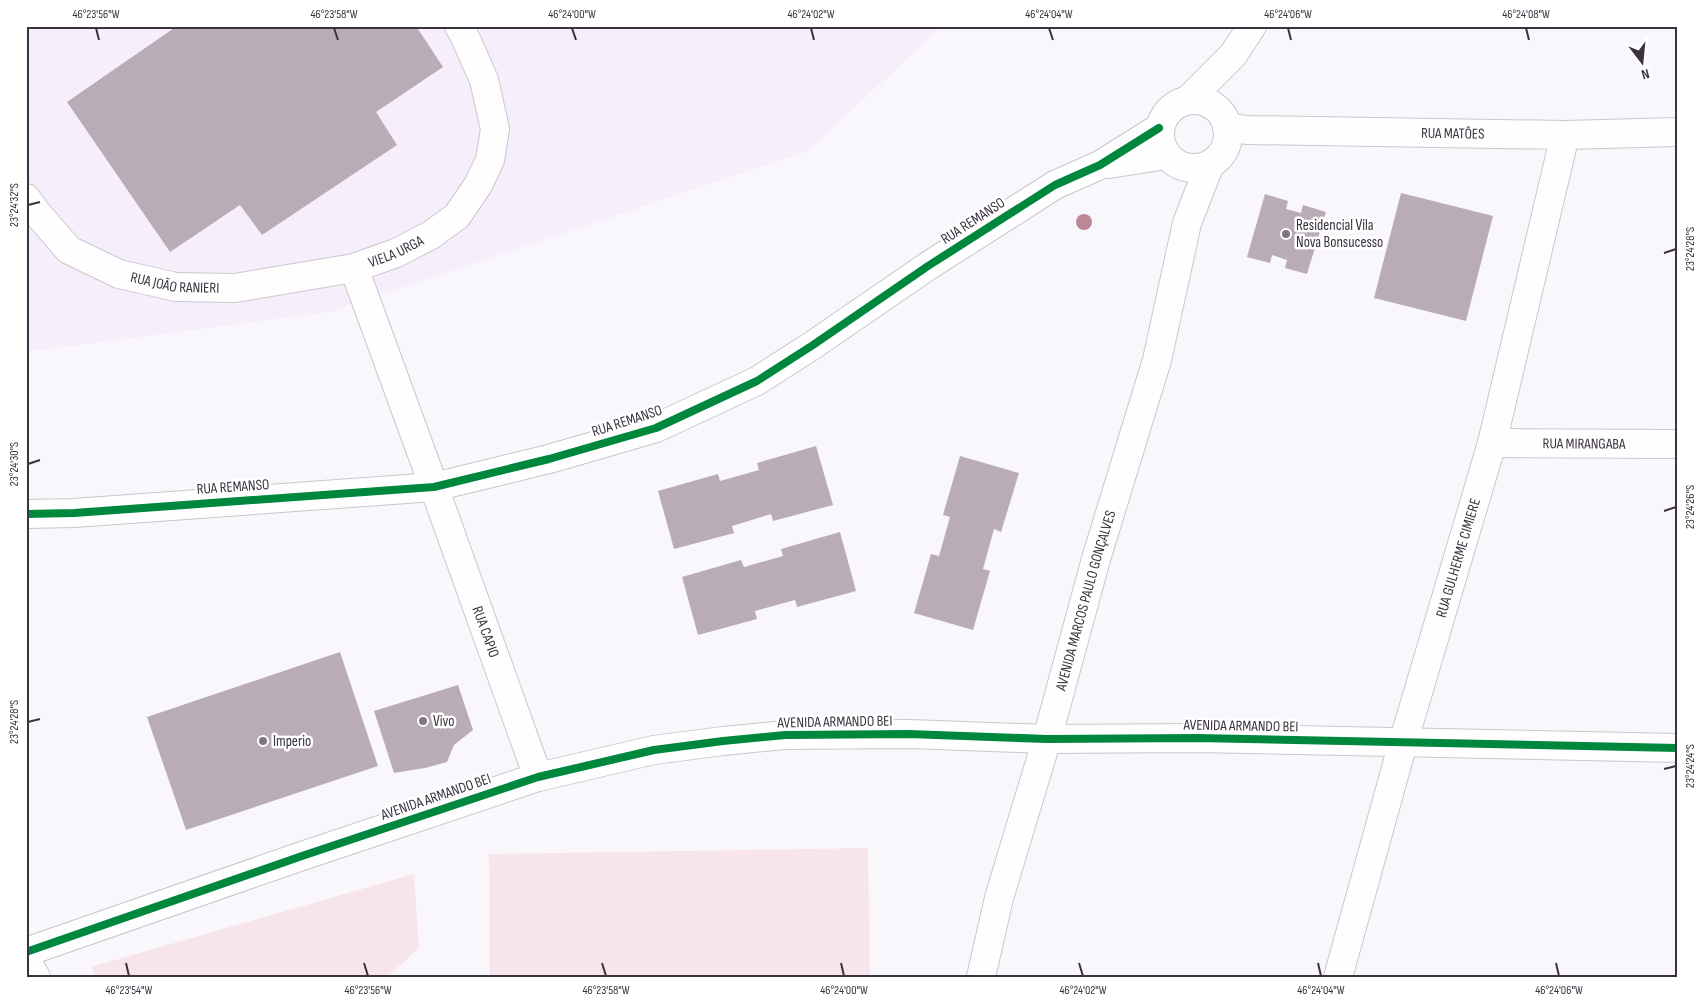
<svg xmlns="http://www.w3.org/2000/svg" width="1704" height="1003" viewBox="0 0 1704 1003" font-family="'Sofia Sans Condensed',sans-serif">
<rect width="100%" height="100%" fill="#f9f7fb"/>
<path fill="#f7eefc" d="M 26,26 L 942,26 L 808,151 L 330,312 L 26,352 Z"/>
<path fill="#f8e5e9" d="M 868,848 L 870,977 L 490,977 L 489,854 Z
M 414,874 L 419,948 L 387,977 L 96,977 L 91,967 Z"/>
<path fill="#baacb6" d="M 177,26 L 416,26 L 443,67 L 376,112 L 397,145 L 262,235 L 240,205 L 170,252 L 67,102 Z
M 1401,193 L 1493,216 L 1466,321 L 1374,298 Z
M 1265,194 L 1288,201 L 1286,209 L 1301,213 L 1303,205 L 1326,212 L 1307,274 L 1285,268 L 1287,260 L 1272,255 L 1270,263 L 1247,257 Z
M 816,446 L 833,505 L 773,521 L 771,514 L 732,526 L 734,533 L 674,549 L 658,491 L 718,474 L 720,481 L 759,470 L 757,463 Z
M 960,456 L 1019,473 L 1001,532 L 994,529 L 983,569 L 990,571 L 973,630 L 914,613 L 931,554 L 939,556 L 950,517 L 943,515 Z
M 840,532 L 856,591 L 797,607 L 795,600 L 755,611 L 757,619 L 698,635 L 682,577 L 741,560 L 744,567 L 783,556 L 781,549 Z
M 340,652 L 378,766 L 186,830 L 147,717 Z
M 458,685 L 473,730 L 454,745 L 447,762 L 425,768 L 394,773 L 374,711 Z"/>
<g fill="none" stroke-linecap="round" stroke-linejoin="round">
<g stroke="#cbc6ce" stroke-width="30">
<g id="minor">
<path id="s1" d="M 1227,127 L 1247,130 L 1565,135 L 1678,132"/>
<path d="M 1109,164 L 1166,155"/>
<path id="s2" d="M 354,268 L 396,253 L 431,235 L 457,216 L 478,185 L 490,160 L 495,129 L 484,80 L 465,37 L 459,26"/>
<path id="s3" d="M 1492,443 L 1678,444"/>
<path d="M 26,514 L 74,513 L 434,487 L 549,459 L 656,428 L 757,381 L 813,345 L 928,266 L 1055,185 L 1100,165 L 1159,128"/>
<path d="M 26,960 L 36,977"/>
<path id="s4" d="M 1338,977 L 1403,743 L 1492,443 L 1565,135"/>
</g>
</g>
<g stroke="#cbc6ce" stroke-width="30">
<g id="tertiary">
<path d="M 1189,99 L 1233,55 L 1252,26"/>
<circle cx="1194" cy="134" r="34"/>
<path id="s5" d="M 26,198 L 37,213 L 69,250 L 119,274 L 176,287 L 235,288 L 354,268 L 434,487 L 538,777"/>
<path d="M 26,952 L 302,856 L 538,777 L 654,750 L 723,741 L 785,735 L 909,734 L 1047,739 L 1197,738 L 1678,748"/>
<path id="s6" d="M 981,977 L 999,898 L 1047,739 L 1096,559 L 1157,360 L 1187,223 L 1210,164"/>
</g>
</g>
<use href="#minor" stroke="#fefefe" stroke-width="28"/>
<use href="#tertiary" stroke="#fefefe" stroke-width="28"/>
<g stroke="#fff" stroke-width="11">
<path id="cycleway" d="M 26,514 L 74,513 L 434,487 L 549,459 L 656,428 L 757,381 L 813,345 L 928,266 L 1055,185 L 1100,165 L 1159,128
M 26,952 L 302,856 L 538,777 L 654,750 L 723,741 L 785,735 L 909,734 L 1047,739 L 1197,738 L 1678,748"/>
</g>
<use href="#cycleway" stroke="#00873e" stroke-width="8"/>
</g>
<circle fill="#bc8896" cx="1084" cy="222" r="8"/>
<path fill="none" stroke="#3b323f" stroke-width="2" d="M 96,28 L 99,40M 334,28 L 338,40M 572,28 L 576,40M 811,28 L 814,40M 1049,28 L 1053,40M 1288,28 L 1291,40M 1526,28 L 1529,40M 28,205 L 40,202M 1664,253 L 1676,249M 28,464 L 40,460M 1664,511 L 1676,507M 28,722 L 40,719M 1664,769 L 1676,766M 126,963 L 129,976M 364,963 L 368,976M 602,963 L 606,976M 841,963 L 844,976M 1079,963 L 1083,976M 1318,963 L 1321,976M 1556,963 L 1559,976"/>
<g fill="#7e7781" stroke="#fff" stroke-width="2">
<circle cx="1286" cy="234" r="5"/>
<circle cx="423" cy="721" r="5"/>
<circle cx="263" cy="741" r="5"/>
</g>
<g text-anchor="middle" dominant-baseline="central" stroke-width="5" stroke-linejoin="round" paint-order="stroke">
<g font-size="15" fill="#3b323f" stroke="#fff">
<text stroke="none"><textPath href="#s1" startOffset="226">RUA MATÕES</textPath></text>
<text transform="translate(973 221) rotate(-33)">RUA REMANSO</text>
<text stroke="none"><textPath href="#s2" startOffset="45">VIELA URGA</textPath></text>
<text stroke="none"><textPath href="#s5" startOffset="180">RUA JOÃO RANIERI</textPath></text>
<text transform="translate(627 421) rotate(-18)">RUA REMANSO</text>
<text stroke="none"><textPath href="#s3" startOffset="92">RUA MIRANGABA</textPath></text>
<text transform="translate(233 487) rotate(-4)">RUA REMANSO</text>
<text stroke="none"><textPath href="#s4" startOffset="436">RUA GULHERME CIMIERE</textPath></text>
<text stroke="none"><textPath href="#s6" startOffset="391">AVENIDA MARCOS PAULO GONÇALVES</textPath></text>
<text stroke="none"><textPath href="#s5" startOffset="748">RUA CAPIO</textPath></text>
<text transform="translate(835 722) rotate(-1)">AVENIDA ARMANDO BEI</text>
<text transform="translate(1241 726) rotate(1)">AVENIDA ARMANDO BEI</text>
<text transform="translate(436 797) rotate(-19)">AVENIDA ARMANDO BEI</text>
</g>
<g font-size="15" fill="#3b323f" stroke="#fff" text-anchor="start">
<text x="1296" y="225">Residencial Vila<tspan x="1296" dy="17">Nova Bonsucesso</tspan></text>
<text x="433" y="721">Vivo</text>
<text x="273" y="741">Imperio</text>
</g>
</g>
<rect width="1704" height="1003" fill="none" stroke="#ffffff" stroke-width="55"/>
<g transform="translate(1642 62) rotate(164)" stroke="#ffffff" stroke-width="4" paint-order="stroke">
<path d="M0-4L9 19L0 12L-9 19Z" fill="#3b323f"/>
<text y="-8" font-size="14" font-weight="bold" text-anchor="middle" fill="#3b323f">N</text>
</g>
<rect x="28" y="28" width="1648" height="948" fill="none" stroke="#3b323f" stroke-width="2"/>
<g font-size="12" text-anchor="middle" fill="#3b323f">
<text x="96" y="18">46°23'56"W</text>
<text x="334" y="18">46°23'58"W</text>
<text x="572" y="18">46°24'00"W</text>
<text x="811" y="18">46°24'02"W</text>
<text x="1049" y="18">46°24'04"W</text>
<text x="1288" y="18">46°24'06"W</text>
<text x="1526" y="18">46°24'08"W</text>
<text transform="translate(14 205) rotate(-90)" y="4">23°24'32"S</text>
<text transform="translate(1690 249) rotate(-90)" y="4">23°24'28"S</text>
<text transform="translate(14 464) rotate(-90)" y="4">23°24'30"S</text>
<text transform="translate(1690 507) rotate(-90)" y="4">23°24'26"S</text>
<text transform="translate(14 722) rotate(-90)" y="4">23°24'28"S</text>
<text transform="translate(1690 766) rotate(-90)" y="4">23°24'24"S</text>
<text x="129" y="994">46°23'54"W</text>
<text x="368" y="994">46°23'56"W</text>
<text x="606" y="994">46°23'58"W</text>
<text x="844" y="994">46°24'00"W</text>
<text x="1083" y="994">46°24'02"W</text>
<text x="1321" y="994">46°24'04"W</text>
<text x="1559" y="994">46°24'06"W</text>
</g>
</svg>
